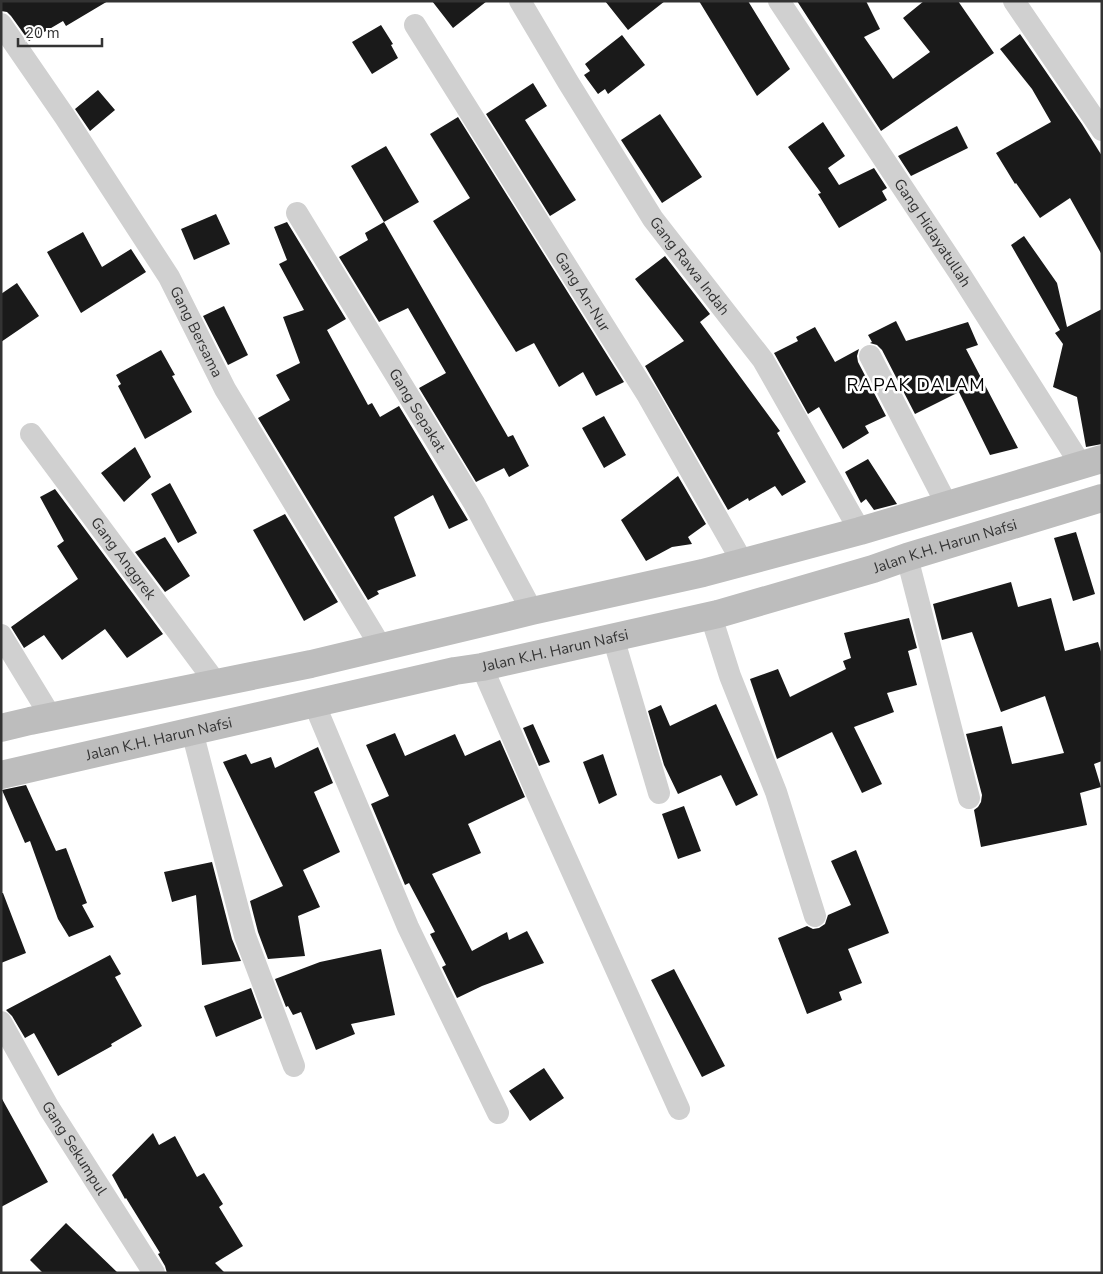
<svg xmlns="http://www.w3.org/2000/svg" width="1103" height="1274" viewBox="0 0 1103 1274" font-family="'Nunito Sans',sans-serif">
<rect width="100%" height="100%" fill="#fff"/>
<path fill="#1a1a1a" d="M 1,1 L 108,1 L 66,26 L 63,21 L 29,41 L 11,16 L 7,12 L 1,11 Z
M 432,1 L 487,1 L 453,28 Z
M 605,1 L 665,1 L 628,30 Z
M 699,1 L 748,1 L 790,69 L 757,96 Z
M 797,1 L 866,1 L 880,29 L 864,37 L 893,79 L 930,52 L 903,18 L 924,1 L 958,1 L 994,53 L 881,131 Z
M 381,25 L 393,44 L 391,45 L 398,58 L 372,74 L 352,42 Z
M 1020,34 L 1082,124 L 1102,156 L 1102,255 L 1070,198 L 1040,218 L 1016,183 L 1015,184 L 996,153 L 1051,122 L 1032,89 L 1000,49 Z
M 622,35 L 645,65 L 608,94 L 605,89 L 598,94 L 584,75 L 590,71 L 585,64 Z
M 533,83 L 547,106 L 525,120 L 576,200 L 550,216 L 486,114 Z
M 98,90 L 115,110 L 90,131 L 75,109 Z
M 660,114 L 702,177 L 662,203 L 621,140 Z
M 458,117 L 624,382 L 596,396 L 583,372 L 559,387 L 534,343 L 516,352 L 433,221 L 470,198 L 430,134 Z
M 823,122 L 845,156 L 828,168 L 839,185 L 874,168 L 887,188 L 882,191 L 887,200 L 839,228 L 818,194 L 821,193 L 788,147 Z
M 957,126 L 968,148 L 911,176 L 898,156 Z
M 386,146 L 419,202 L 384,222 L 351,166 Z
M 216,214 L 230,244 L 194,260 L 181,229 Z
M 287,222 L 346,319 L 327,330 L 368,405 L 372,403 L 380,417 L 399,406 L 468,520 L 449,529 L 433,495 L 394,517 L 416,576 L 377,591 L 379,594 L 368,600 L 258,418 L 290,400 L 276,375 L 300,363 L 283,317 L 304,310 L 279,264 L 287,260 L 274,227 Z
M 384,222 L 508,437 L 513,435 L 529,466 L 509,477 L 504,468 L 476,482 L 419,388 L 446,373 L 408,308 L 379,322 L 339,257 L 368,240 L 365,233 Z
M 83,232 L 102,267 L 131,249 L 146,272 L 81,313 L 47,252 Z
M 1024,236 L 1057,283 L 1067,327 L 1102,309 L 1102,444 L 1086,447 L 1077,397 L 1053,387 L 1063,344 L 1055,333 L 1060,330 L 1011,245 Z
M 665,256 L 710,314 L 700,322 L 780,431 L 777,433 L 806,482 L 782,496 L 775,486 L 749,501 L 748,498 L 728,510 L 645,366 L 684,341 L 635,279 Z
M 17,283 L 39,316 L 1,342 L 1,294 Z
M 224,306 L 248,355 L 228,365 L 203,316 Z
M 896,321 L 906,341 L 968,322 L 978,345 L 966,349 L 1018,448 L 990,455 L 959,392 L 915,414 L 882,350 L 877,345 L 870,343 L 872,342 L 868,335 Z
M 815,327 L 835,362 L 859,349 L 857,356 L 858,362 L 886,416 L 865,426 L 869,433 L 843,449 L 819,407 L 808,414 L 774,353 L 798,341 L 796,337 Z
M 161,350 L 175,375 L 172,376 L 192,412 L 145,439 L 118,386 L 121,384 L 116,375 Z
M 604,416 L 626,455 L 604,468 L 582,428 Z
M 135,447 L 151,477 L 124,502 L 101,473 Z
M 868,459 L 897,504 L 874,510 L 866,499 L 861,503 L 845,472 Z
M 678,476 L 706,524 L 688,537 L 692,544 L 672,547 L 646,561 L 621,520 Z
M 170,483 L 197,533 L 178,543 L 151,494 Z
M 55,489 L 163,634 L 127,658 L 105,629 L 62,660 L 44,635 L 24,648 L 11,627 L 78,579 L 57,546 L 64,541 L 40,497 Z
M 285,514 L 338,602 L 304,621 L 253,530 Z
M 1076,532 L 1095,594 L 1073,601 L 1054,538 Z
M 165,537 L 190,576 L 165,592 L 135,552 Z
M 1011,582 L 1018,607 L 1051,598 L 1065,651 L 1098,642 L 1102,655 L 1102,761 L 1094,764 L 1101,787 L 1080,793 L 1087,825 L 981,847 L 974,810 L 978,807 L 981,802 L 982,795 L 966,734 L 1002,726 L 1012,764 L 1064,753 L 1045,696 L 1001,712 L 972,632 L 942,640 L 933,604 Z
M 909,618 L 917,648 L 908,651 L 917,685 L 887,693 L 894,712 L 854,727 L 882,784 L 862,793 L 832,732 L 777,759 L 750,679 L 778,669 L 790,697 L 846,669 L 843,661 L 851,658 L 844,633 Z
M 716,704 L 758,795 L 736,806 L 721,775 L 678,794 L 664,765 L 648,711 L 661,705 L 670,726 Z
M 533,724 L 550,762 L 539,766 L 523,728 Z
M 395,733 L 405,756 L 455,734 L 465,756 L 500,740 L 525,797 L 468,824 L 481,853 L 432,874 L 472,951 L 507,932 L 509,940 L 527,931 L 544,963 L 482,986 L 457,998 L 442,967 L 446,965 L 430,934 L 435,932 L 409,883 L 405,885 L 371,804 L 389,796 L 366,745 Z
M 318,747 L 333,783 L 314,792 L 340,852 L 303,870 L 320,907 L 298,916 L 305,956 L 268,959 L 258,932 L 250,901 L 283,886 L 223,762 L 246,754 L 251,764 L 271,757 L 275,768 Z
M 603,754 L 617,795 L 599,804 L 583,762 Z
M 26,785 L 56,851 L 66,848 L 87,903 L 82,905 L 94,927 L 69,937 L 58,919 L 30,841 L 25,843 L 2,790 Z
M 684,806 L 701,851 L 678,859 L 662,814 Z
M 856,850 L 889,933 L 848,949 L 862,983 L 839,992 L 842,1000 L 807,1014 L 778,938 L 807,926 L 813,929 L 819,928 L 825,924 L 828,915 L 851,905 L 831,861 Z
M 212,862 L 232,939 L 241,961 L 202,965 L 196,895 L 172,902 L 164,872 Z
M 1,893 L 3,893 L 26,953 L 1,963 Z
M 381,949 L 395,1015 L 351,1024 L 355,1034 L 316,1050 L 301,1012 L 293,1015 L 288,1006 L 286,1007 L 275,979 L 320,962 Z
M 110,955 L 121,974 L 115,977 L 142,1026 L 111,1044 L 112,1046 L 58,1076 L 34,1033 L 25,1038 L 12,1016 L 6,1010 Z
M 674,969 L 725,1066 L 702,1077 L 651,980 Z
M 251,988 L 262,1018 L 216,1037 L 204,1006 Z
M 544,1068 L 564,1098 L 530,1121 L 509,1091 Z
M 1,1097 L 48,1182 L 1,1207 Z
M 153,1133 L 159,1145 L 175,1136 L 197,1177 L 204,1173 L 223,1204 L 219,1207 L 243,1246 L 215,1263 L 225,1273 L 167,1273 L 165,1266 L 158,1254 L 160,1253 L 126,1198 L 125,1199 L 112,1175 Z
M 66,1223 L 118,1273 L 43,1273 L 30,1260 Z"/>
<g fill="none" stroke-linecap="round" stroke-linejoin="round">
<g stroke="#d0d0d0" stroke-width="22">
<path id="s1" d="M 520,1 L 568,82 L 653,219 L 763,360 L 860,531"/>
<path id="s2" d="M 779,1 L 960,274 L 1081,465"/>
<path d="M 1014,1 L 1102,130"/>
<path id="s3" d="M 1,24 L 65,117 L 169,277 L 225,389 L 381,647"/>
<path id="s4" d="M 415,25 L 648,396 L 743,563"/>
<path id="s5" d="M 297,213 L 474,503 L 532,611"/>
<path d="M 870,356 L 947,505"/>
<path id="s6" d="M 31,434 L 216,683"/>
<path d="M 907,557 L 969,798"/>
<path d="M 711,616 L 730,676 L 776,792 L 815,916"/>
<path d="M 1,635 L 51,717"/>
<path d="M 613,637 L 659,793"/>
<path d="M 482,667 L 536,791 L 679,1109"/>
<path d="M 314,703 L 408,927 L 498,1113"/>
<path d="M 192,731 L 245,936 L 294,1066"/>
<path id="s7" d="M 1,1022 L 49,1108 L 154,1273"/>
</g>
<g stroke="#bdbdbd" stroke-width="28">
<path d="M 1,728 L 30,721 L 311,664 L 532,611 L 703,573 L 860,531 L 1102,459"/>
<path id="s8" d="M 1,775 L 455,671 L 482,667 L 718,614 L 873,569 L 907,557 L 1102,498"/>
</g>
</g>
<g text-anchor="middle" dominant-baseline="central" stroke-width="5" stroke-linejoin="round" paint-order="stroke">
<g font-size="15" fill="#333" stroke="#fff">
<text stroke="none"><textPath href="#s2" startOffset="278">Gang Hidayatullah</textPath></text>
<text stroke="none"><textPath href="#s1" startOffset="315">Gang Rawa Indah</textPath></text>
<text stroke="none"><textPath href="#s4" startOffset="315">Gang An-Nur</textPath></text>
<text stroke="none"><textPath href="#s3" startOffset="365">Gang Bersama</textPath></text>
<text stroke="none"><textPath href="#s5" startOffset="231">Gang Sepakat</textPath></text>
<text stroke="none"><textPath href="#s8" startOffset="972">Jalan K.H. Harun Nafsi</textPath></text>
<text stroke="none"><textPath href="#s6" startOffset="155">Gang Anggrek</textPath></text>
<text stroke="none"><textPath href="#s8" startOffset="568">Jalan K.H. Harun Nafsi</textPath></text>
<text stroke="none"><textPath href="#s8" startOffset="162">Jalan K.H. Harun Nafsi</textPath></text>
<text stroke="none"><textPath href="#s7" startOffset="146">Gang Sekumpul</textPath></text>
</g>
<g font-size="18" letter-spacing="1" fill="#000" stroke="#fff">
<text x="916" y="385">RAPAK DALAM</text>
</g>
</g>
<rect width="1103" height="1274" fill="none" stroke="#333333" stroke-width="5"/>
<path d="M18 38v8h84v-8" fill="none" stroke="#333333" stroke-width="2.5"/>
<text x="25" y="38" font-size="15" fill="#333333" stroke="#ffffff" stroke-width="4" paint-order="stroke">20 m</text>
</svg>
